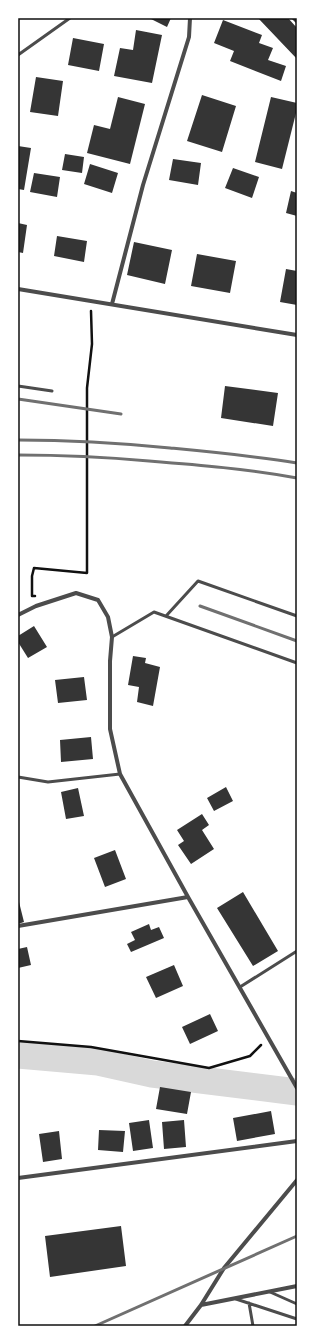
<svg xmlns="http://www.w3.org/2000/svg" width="315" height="1344" viewBox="0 0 315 1344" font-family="'Fira Sans Condensed',sans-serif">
<rect width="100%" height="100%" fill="#fff"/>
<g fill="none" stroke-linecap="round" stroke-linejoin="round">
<path stroke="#d9d9d9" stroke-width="27" d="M 18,1055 L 98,1062 L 152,1074 L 297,1092"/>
</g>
<path fill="#353535" d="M 149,18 L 171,18 L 167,27 Z
M 258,18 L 288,18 L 297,28 L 297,59 Z
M 291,18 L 297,18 L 297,24 Z
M 223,20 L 262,35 L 259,43 L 273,48 L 268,60 L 286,66 L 281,81 L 230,61 L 234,51 L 214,43 Z
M 136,30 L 162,35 L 152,83 L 114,76 L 120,48 L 133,50 Z
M 73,38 L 104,44 L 99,71 L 68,65 Z
M 36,77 L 63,81 L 58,116 L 30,112 Z
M 202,95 L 236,106 L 222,152 L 187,141 Z
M 118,97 L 145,104 L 130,164 L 87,153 L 94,125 L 110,129 Z
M 271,97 L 297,103 L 297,109 L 282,169 L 255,162 Z
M 18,146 L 31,148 L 24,190 L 18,189 Z
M 65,154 L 84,157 L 82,173 L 62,170 Z
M 173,159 L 201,163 L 198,185 L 169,180 Z
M 90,164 L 118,173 L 112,193 L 84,184 Z
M 233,168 L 259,177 L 252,198 L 225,188 Z
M 34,173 L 60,177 L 57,197 L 30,192 Z
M 291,191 L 297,193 L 297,216 L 286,213 Z
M 18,223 L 27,225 L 23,253 L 18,252 Z
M 57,236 L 87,241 L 84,262 L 54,256 Z
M 134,242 L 172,250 L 165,284 L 127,275 Z
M 197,254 L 236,261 L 230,293 L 191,286 Z
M 286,269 L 297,271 L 297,305 L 280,302 Z
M 225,386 L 278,393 L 273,426 L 221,418 Z
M 34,626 L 47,647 L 28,658 L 18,642 L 18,636 Z
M 133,656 L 146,658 L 145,663 L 160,667 L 153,706 L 137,702 L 139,687 L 128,685 Z
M 84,677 L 87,700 L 58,703 L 55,680 Z
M 91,737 L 93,759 L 61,762 L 60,740 Z
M 226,787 L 233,801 L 214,811 L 207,798 Z
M 78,788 L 84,816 L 66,819 L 61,792 Z
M 202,814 L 209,825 L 202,830 L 214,849 L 191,864 L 178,845 L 184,841 L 177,830 Z
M 115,850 L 126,879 L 105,887 L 94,858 Z
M 243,892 L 278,951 L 253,966 L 217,908 Z
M 18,898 L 24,922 L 18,924 Z
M 149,924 L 151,930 L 159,927 L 164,938 L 131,952 L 127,944 L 135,940 L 131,932 Z
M 27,947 L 31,965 L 18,968 L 18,949 Z
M 174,965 L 183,986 L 156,998 L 146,977 Z
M 210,1014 L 218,1031 L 190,1044 L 182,1027 Z
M 160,1087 L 191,1092 L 187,1114 L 156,1109 Z
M 271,1111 L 275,1134 L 237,1141 L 233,1118 Z
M 149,1120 L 153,1148 L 133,1151 L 129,1123 Z
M 184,1120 L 186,1147 L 164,1149 L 162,1122 Z
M 99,1130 L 125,1131 L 123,1152 L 98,1150 Z
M 59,1131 L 62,1159 L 43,1162 L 39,1134 Z
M 121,1226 L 126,1266 L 50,1277 L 45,1236 Z"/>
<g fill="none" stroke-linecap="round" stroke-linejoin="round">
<path stroke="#111" stroke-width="2.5" d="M 35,596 L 32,596 L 32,576 L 34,568 L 87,573 L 87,388 L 92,344 L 91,311
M 18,1041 L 91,1047 L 209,1068 L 250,1056 L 261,1045"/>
<path stroke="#4c4c4c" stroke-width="3" d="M 18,55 L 70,18
M 18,386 L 52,391
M 166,616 L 198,581 L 297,616
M 112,637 L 154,612 L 297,663
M 18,777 L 48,782 L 120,774
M 240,987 L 297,951
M 270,1292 L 297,1304
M 236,1299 L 297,1319
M 249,1303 L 253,1326"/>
<path stroke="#4c4c4c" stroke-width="4" d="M 18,289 L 297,335
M 112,304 L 143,185 L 189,37 L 190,18
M 18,615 L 36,606 L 76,593 L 98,600 L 108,617 L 112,637 L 110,661 L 110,729 L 120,774 L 188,897 L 297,1088
M 18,926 L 188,897
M 18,1178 L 297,1141
M 201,1305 L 297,1286
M 185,1326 L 201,1305 L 224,1268 L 297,1180"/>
<path stroke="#707070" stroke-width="3" d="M 18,399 L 121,414
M 18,440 C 69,440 120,443 170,448 C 212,452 255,456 297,463
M 18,455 C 62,455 105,457 149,461 C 199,465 248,469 297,478
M 200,606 L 297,641
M 95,1326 L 297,1236"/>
</g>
<rect width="315" height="1344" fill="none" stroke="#ffffff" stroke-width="38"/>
<rect x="19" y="19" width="277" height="1306" fill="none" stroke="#111" stroke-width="1.5"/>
</svg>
